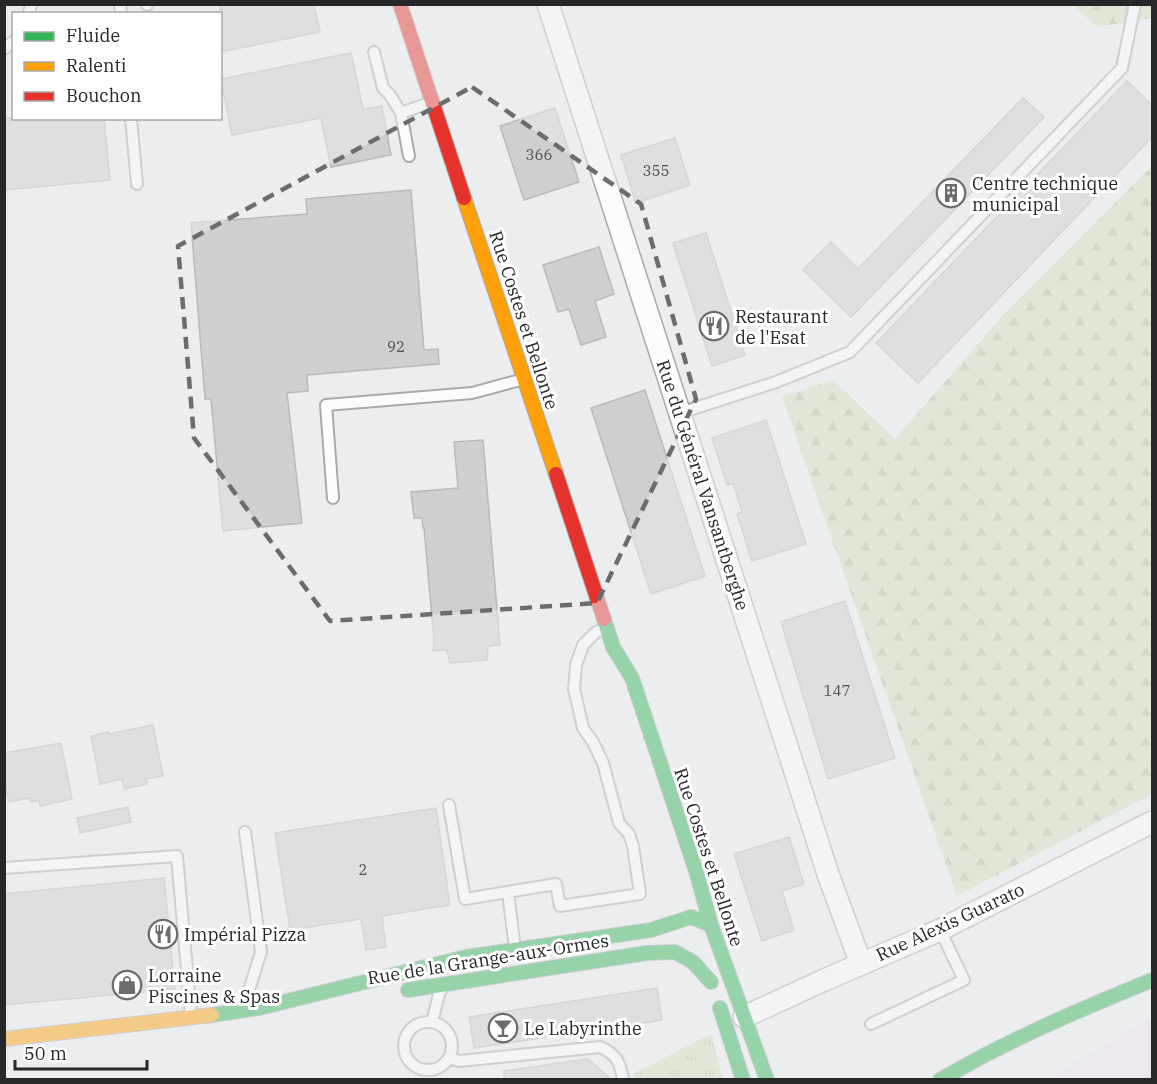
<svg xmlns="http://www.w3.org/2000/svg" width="1157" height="1084" viewBox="0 0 1157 1084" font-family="'IBM Plex Serif',serif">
<defs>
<pattern id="grass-tufts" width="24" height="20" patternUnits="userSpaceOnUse" patternTransform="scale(1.5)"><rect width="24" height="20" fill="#d0e1bc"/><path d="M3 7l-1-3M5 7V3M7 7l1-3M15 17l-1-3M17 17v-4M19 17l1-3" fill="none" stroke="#b2c1a2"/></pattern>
<pattern id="forest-firs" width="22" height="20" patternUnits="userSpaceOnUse" patternTransform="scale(1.5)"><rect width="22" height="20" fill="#d0e1bc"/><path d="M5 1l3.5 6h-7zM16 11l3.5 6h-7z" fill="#b2c1a2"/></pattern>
</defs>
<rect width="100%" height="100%" fill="#ebedef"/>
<path fill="#efe3eb" d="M 1152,1017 L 1152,1079 L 1046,1079 Z"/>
<path fill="url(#grass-tufts)" d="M 711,1034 L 723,1079 L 635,1079 L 633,1074 Z"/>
<path fill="url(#forest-firs)" d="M 1074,5 L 1152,5 L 1152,18 L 1097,27 Z
M 1152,166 L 1152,794 L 957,896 L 782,397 L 833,380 L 895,439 L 1004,314 Z"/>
<path fill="#cdcfd0" stroke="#b9babb" stroke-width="1.5" d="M 220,4 L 314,4 L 320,32 L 220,52 Z
M 351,53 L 363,109 L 382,106 L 391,155 L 331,167 L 321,118 L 232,135 L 221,79 Z
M 1127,81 L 1152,105 L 1152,137 L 918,383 L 876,343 Z
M 1023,98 L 1044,117 L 851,317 L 803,270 L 831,242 L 858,269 Z
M 555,108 L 579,182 L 524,200 L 500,126 Z
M 4,118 L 104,118 L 110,180 L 4,190 Z
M 675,138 L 690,185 L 636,203 L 621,155 Z
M 411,190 L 424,350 L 438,349 L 439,364 L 307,375 L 308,391 L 287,393 L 302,523 L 223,531 L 211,399 L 205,399 L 191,223 L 307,214 L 306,199 Z
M 706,233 L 745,355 L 712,366 L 673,243 Z
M 599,247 L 614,294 L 595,301 L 606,337 L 581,345 L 569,309 L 558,312 L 543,265 Z
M 645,390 L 705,576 L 651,594 L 591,408 Z
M 766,420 L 806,544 L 752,561 L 737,514 L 742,512 L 733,483 L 727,485 L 712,438 Z
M 483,440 L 500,645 L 488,646 L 487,660 L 450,663 L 447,650 L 433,651 L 434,641 L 424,528 L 423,528 L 422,518 L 414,518 L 411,492 L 458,488 L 454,442 Z
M 845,601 L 895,758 L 828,779 L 781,622 Z
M 153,725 L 163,776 L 146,779 L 147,784 L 124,789 L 122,779 L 100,784 L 91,736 L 108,732 L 109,734 Z
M 61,743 L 72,799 L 40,806 L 39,800 L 31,802 L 30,798 L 9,802 L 4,781 L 4,753 Z
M 128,807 L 131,822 L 80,833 L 77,818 Z
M 436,808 L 450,905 L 382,916 L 386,947 L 366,950 L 361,919 L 290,930 L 275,833 Z
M 789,837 L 804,884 L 782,891 L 794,930 L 762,941 L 734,854 Z
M 164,878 L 175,989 L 4,1005 L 4,894 Z
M 657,988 L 662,1020 L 474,1048 L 469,1017 Z
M 588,1059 L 612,1080 L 504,1080 L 504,1071 Z"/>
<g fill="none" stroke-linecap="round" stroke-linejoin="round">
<g stroke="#a9aaab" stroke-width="14">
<path id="lane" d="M 120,4 L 121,14
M 147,4 L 147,5
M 28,14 L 32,4
M 4,49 L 14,41
M 374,52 L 383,88 L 390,95 L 401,113 L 409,156
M 401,113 L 432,102
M 131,118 L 137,184
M 680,413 L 776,382 L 850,352 L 1122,68 L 1135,4
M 333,498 L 326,405 L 472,393 L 524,379
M 449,805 L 465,899 L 556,884 L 560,906 L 640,894 L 633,846 L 629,834 L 619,823 L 603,763 L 593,742 L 583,728 L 574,689 L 576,665 L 583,645 L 596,632 L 604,629
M 245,832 L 261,952 L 249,990 L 253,1008
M 4,868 L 177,856 L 191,1016
M 508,892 L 515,949
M 432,1022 L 439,994 L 442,989
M404 1046a24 24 0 1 1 48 0a24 24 0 1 1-48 0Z
M 871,1024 L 964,980 L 940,930
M 449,1058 L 459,1061 L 479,1059 L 600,1047 C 616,1054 620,1061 623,1080"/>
</g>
<g stroke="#a9aaab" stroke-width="24">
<path id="street" d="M 548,4 L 828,874 L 861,964
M 744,1017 L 822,981 L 940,930 L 1152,822"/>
</g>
<g stroke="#a9aaab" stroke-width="16">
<path id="fast" d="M 604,619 L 613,647 L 632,678 L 696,871 L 711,925 L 767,1080
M 408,990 L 647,953 L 675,952 L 693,962 L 711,982
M 720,1008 L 743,1080
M 212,1015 L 259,1008 L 466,957 L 651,930 L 691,917 L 711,925
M 940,1080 C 1008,1040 1079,1010 1152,980"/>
</g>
<g stroke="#a9aaab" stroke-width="16">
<path id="slow" d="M 464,198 L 556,474
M 4,1039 L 212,1015"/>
</g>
<g stroke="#a9aaab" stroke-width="16">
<path id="jam" d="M 400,4 L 464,198
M 556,474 L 604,619"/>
</g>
<use href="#lane" stroke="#fcfcfd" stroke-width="10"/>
<use href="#street" stroke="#fcfcfd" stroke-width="21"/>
<use href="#fast" stroke="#30b455" stroke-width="14"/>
<use href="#slow" stroke="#ff9f0a" stroke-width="14"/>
<use href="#jam" stroke="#e5322d" stroke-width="14"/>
</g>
<path d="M0 0H1157V1084H0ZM 472,87 L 641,204 L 696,399 L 597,603 L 330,621 L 194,438 L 178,246 Z" fill="#ebedef" fill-opacity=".55" fill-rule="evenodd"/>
<path fill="none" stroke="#6b6c6e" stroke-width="4.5" stroke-dasharray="12 8" stroke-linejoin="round" d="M 472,87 L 641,204 L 696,399 L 597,603 L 330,621 L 194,438 L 178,246 Z"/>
<defs>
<g id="building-ring" transform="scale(1.5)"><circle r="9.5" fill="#fff" stroke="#6b6c6e" stroke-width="1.5"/><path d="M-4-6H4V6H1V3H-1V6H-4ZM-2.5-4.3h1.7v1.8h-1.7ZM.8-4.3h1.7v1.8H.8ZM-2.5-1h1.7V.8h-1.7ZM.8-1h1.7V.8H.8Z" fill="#6b6c6e"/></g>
<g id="restaurant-ring" transform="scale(1.5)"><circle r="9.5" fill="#fff" stroke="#6b6c6e" stroke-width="1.5"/><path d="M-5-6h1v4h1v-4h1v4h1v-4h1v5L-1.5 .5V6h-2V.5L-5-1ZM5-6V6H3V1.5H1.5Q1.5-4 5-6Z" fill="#6b6c6e"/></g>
<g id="shop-ring" transform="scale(1.5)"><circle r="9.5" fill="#fff" stroke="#6b6c6e" stroke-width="1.5"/><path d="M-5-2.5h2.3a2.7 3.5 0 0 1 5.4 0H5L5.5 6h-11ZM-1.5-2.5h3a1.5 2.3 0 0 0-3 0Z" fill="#6b6c6e"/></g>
<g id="bar-ring" transform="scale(1.5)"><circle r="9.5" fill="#fff" stroke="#6b6c6e" stroke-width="1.5"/><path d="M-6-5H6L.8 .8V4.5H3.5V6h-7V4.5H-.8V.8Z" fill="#6b6c6e"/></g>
</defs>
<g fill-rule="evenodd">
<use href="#building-ring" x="951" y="193"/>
<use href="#restaurant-ring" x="714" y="326"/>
<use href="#restaurant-ring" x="163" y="934"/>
<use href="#shop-ring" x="127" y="985"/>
<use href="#bar-ring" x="503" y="1028"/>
</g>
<g text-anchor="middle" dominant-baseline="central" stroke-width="6" stroke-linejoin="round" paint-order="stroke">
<g font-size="15" fill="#505152">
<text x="539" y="154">366</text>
<text x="656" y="170">355</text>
<text x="396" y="346">92</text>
<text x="837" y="690">147</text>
<text x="363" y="869">2</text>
</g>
<g font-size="18" fill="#262728" stroke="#fff" text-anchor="start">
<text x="972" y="183">Centre technique<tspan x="972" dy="21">municipal</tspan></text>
<text x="735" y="316">Restaurant<tspan x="735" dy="21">de l'Esat</tspan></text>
<text x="184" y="934">Impérial Pizza</text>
<text x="148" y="975">Lorraine<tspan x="148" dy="21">Piscines &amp; Spas</tspan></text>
<text x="524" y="1028">Le Labyrinthe</text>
</g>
<g font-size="18" fill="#262728" stroke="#fff">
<text transform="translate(524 320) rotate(72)">Rue Costes et Bellonte</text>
<text transform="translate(703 485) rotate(72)">Rue du Général Vansantberghe</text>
<text transform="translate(709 857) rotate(72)">Rue Costes et Bellonte</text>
<text transform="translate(950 922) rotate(-25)">Rue Alexis Guarato</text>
<text transform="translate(488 959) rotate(-9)">Rue de la Grange-aux-Ormes</text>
</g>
</g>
<rect width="1157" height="1084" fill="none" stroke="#262728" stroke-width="12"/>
<rect x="12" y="12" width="210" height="108" fill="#ffffff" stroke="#a8a9a9" stroke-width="1.5"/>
<rect x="24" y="32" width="30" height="9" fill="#30b455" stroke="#a8a9a9" stroke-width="1.5"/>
<text x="66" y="42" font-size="18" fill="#262728">Fluide</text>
<rect x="24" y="62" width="30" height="9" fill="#ff9f0a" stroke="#a8a9a9" stroke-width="1.5"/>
<text x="66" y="72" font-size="18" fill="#262728">Ralenti</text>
<rect x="24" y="92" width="30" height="9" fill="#e5322d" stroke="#a8a9a9" stroke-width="1.5"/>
<text x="66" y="102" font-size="18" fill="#262728">Bouchon</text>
<path d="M15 1060v9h132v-9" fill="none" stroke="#262728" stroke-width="3"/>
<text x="24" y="1060" font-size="18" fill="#262728" stroke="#ffffff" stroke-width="4.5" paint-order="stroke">50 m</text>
</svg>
